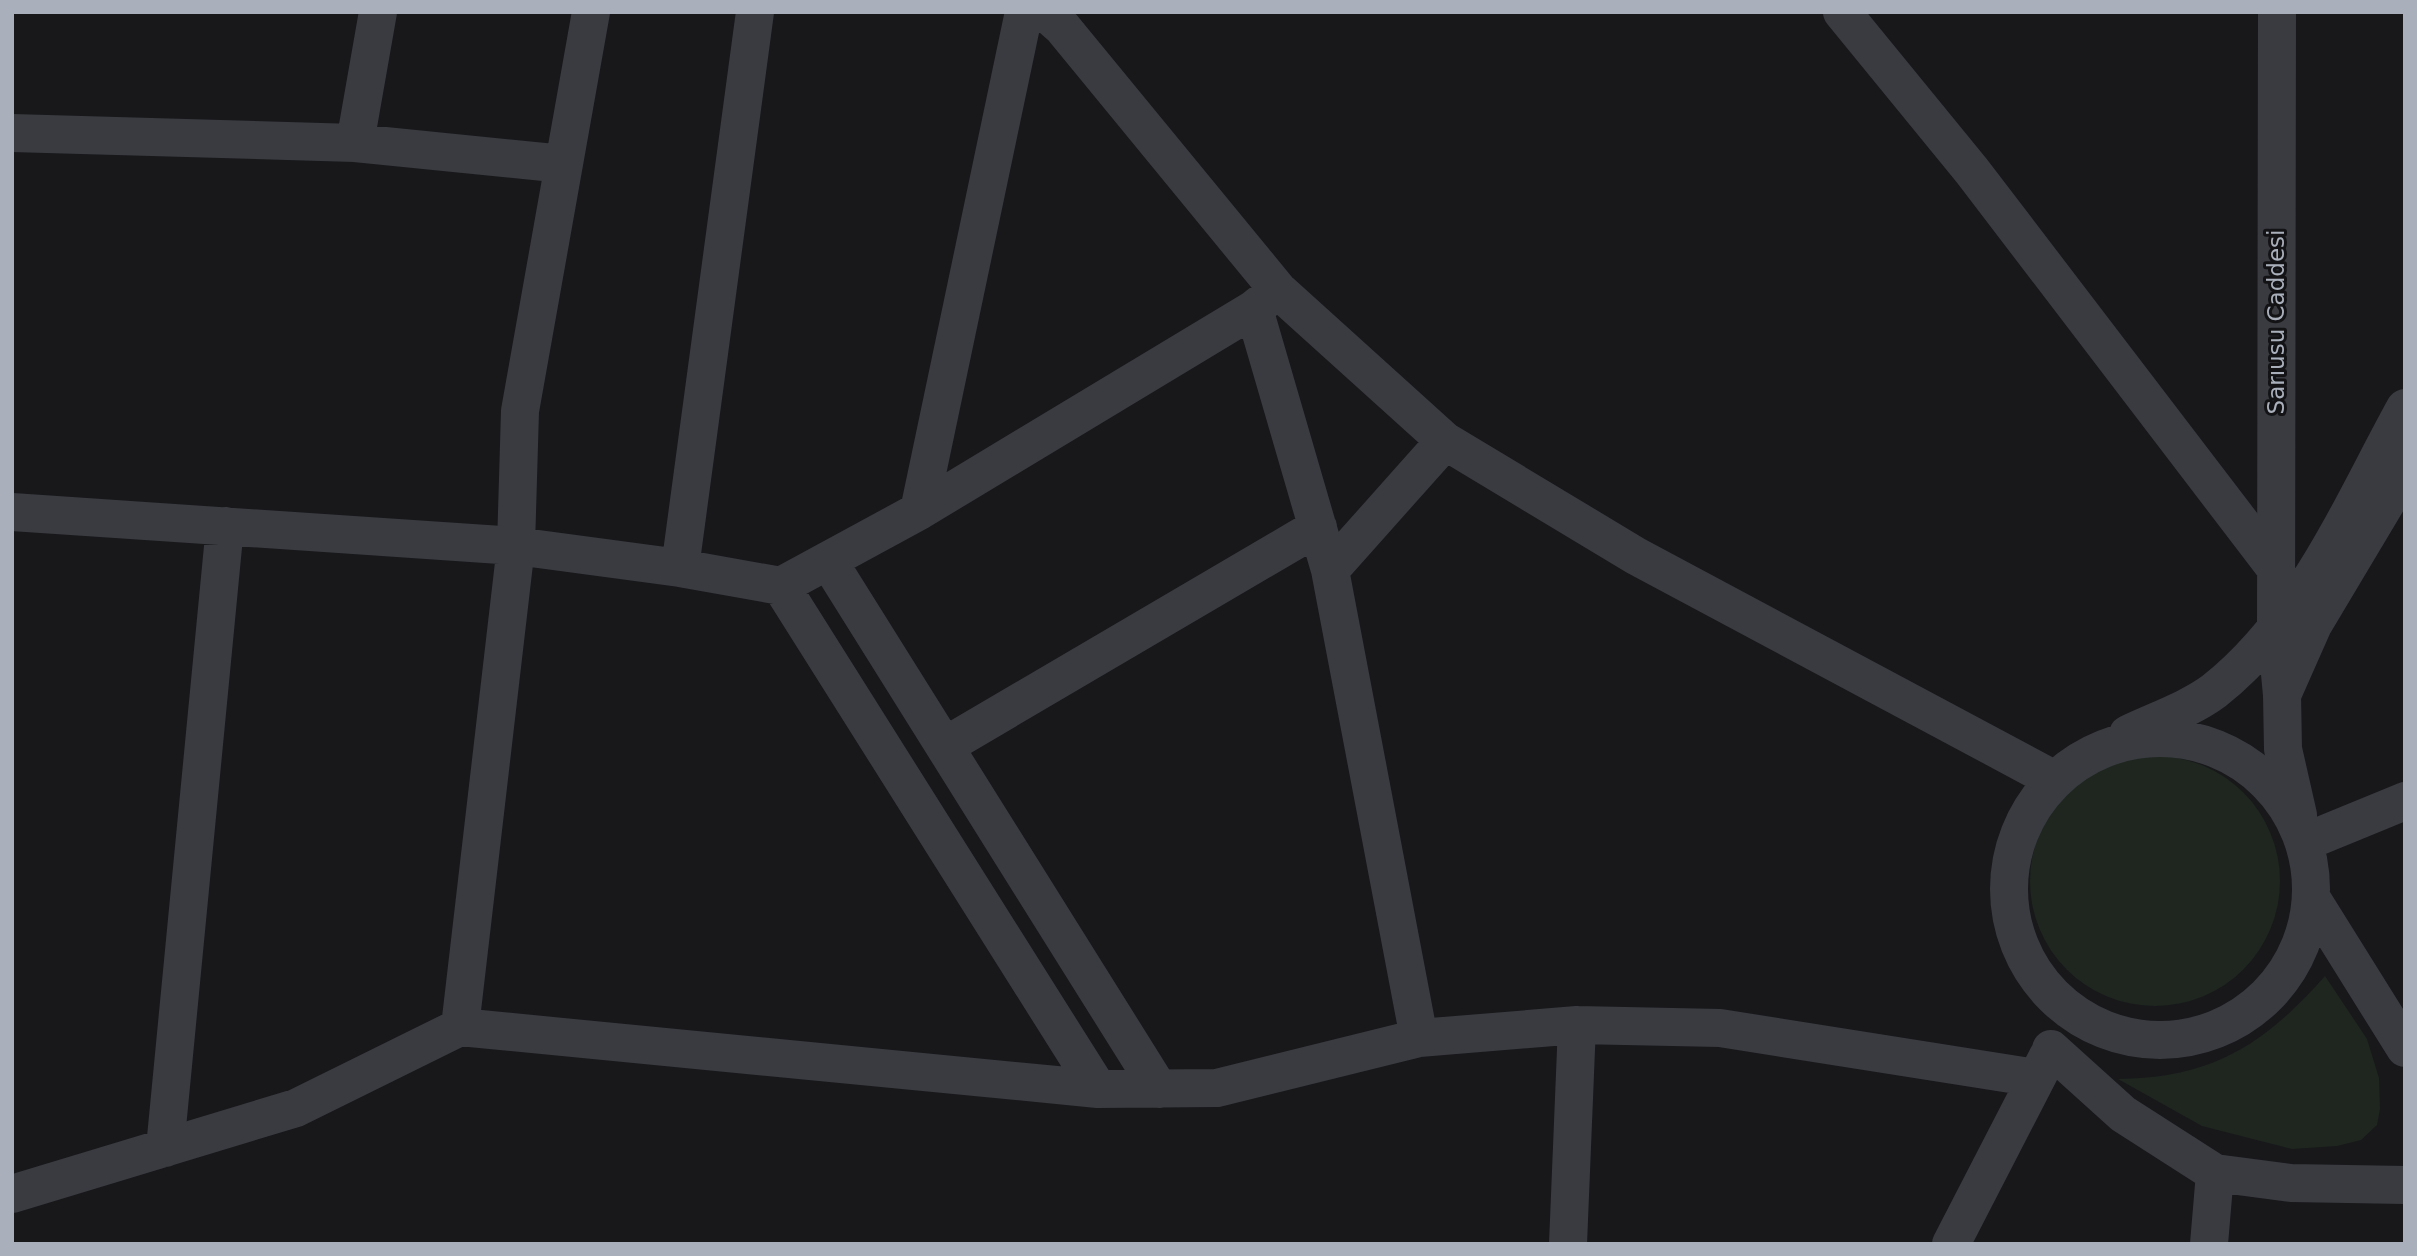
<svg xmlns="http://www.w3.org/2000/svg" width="2417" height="1256" viewBox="0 0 2417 1256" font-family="'DejaVu Sans',sans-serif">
<rect width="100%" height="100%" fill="#18181b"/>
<path fill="#1e261f" d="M2030 881a125 125 0 1 1 250 0a125 125 0 1 1-250 0Z
M 2325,976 L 2367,1039 L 2379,1078 L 2380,1109 L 2377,1125 L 2361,1140 L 2337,1146 L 2292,1149 L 2202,1126 L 2118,1079 C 2212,1078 2264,1045 2325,976 Z"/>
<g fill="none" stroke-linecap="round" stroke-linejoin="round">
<path stroke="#393b40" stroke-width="38" d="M 378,12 L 355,143 L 564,164
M 1045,12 L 1062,27 L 1278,290 L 1445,441 L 1636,556 L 2053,779
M 1842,12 L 1972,171 L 2276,569
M 2277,12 L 2276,631 L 2282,695
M 12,133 L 355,143
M 1254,309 L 1330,570 L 1419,1038
M 919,511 L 1024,12
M 12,512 L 516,546 L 680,568 L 781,586 L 919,511 L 1254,309 L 1278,290
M 829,562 L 1159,1089
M 680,568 L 755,12
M 1330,570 L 1445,441
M 781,586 L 1098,1089
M 2128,734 C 2155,721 2190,709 2214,691 C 2304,620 2351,506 2405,408
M2009 889a151 151 0 1 1 302 0a151 151 0 1 1-302 0Z
M 945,746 L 1318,527
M 2298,815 L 2283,749 L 2282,695 L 2313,625 L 2405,471
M 2305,842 L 2405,801
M 2312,899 L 2405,1048
M 460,1027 L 1098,1089 L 1217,1088 L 1419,1038 L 1577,1025 L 1720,1028 L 2036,1078
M 2051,1049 L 2123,1114 L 2215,1173 L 2291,1183 L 2405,1185
M 165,1148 L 225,526
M 12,1194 L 296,1108 L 460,1027 L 516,546 L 520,411 L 591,12
M 1568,1244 L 1577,1025
M 1951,1244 L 2048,1056
M 2209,1244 L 2215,1173"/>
</g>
<g text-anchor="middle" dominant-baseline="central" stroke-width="6" stroke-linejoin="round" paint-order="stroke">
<g font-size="23" fill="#aab0bb" stroke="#131316">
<text transform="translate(2276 322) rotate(-90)">Sarıusu Caddesi</text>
</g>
</g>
<rect width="2417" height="1256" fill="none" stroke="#aab0bb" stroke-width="28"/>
</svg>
